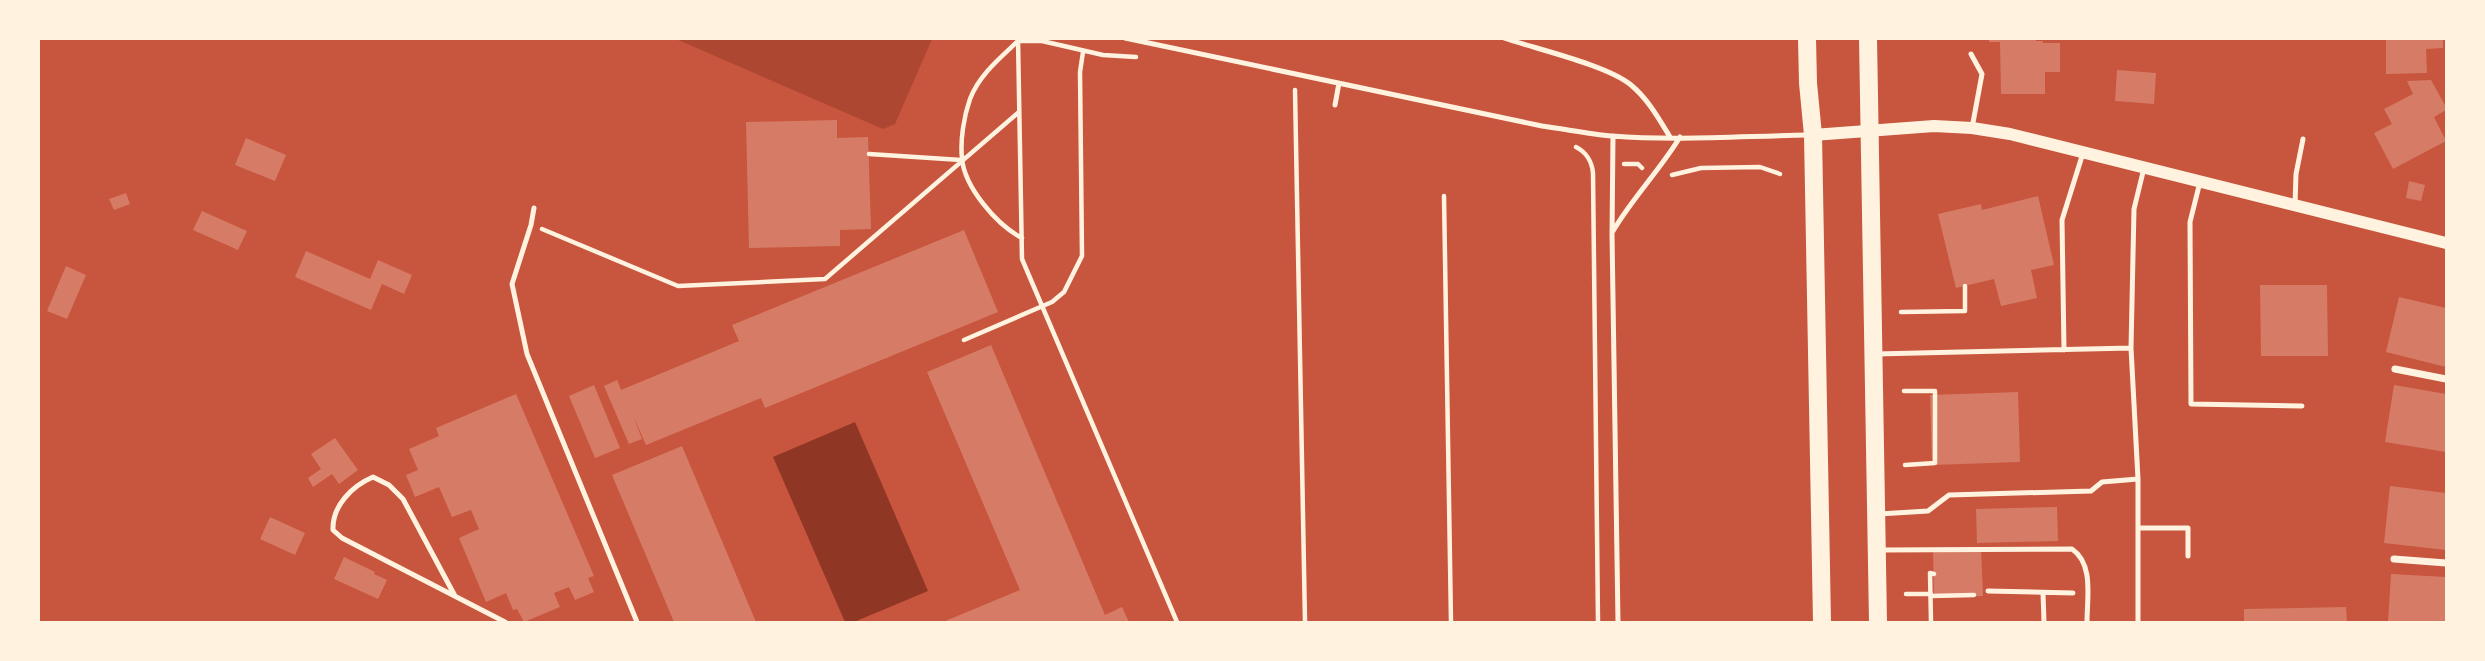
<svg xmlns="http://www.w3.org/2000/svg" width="2485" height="661" viewBox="0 0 2485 661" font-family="'Golos Text',sans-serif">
<rect width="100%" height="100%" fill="#c8553d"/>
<path fill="#ae4732" d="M 676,39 L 932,39 L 895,124 L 883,129 Z"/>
<path fill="#8f3625" d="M 855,422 L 928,591 L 854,622 L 845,622 L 773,457 Z"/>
<path fill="#d67c66" d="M 1989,38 L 2036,38 L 2036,41 L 2043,41 L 2043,43 L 2060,43 L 2060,72 L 2045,72 L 2045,94 L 2001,94 L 2000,42 L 1989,42 Z
M 2386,38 L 2443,38 L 2443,48 L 2426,49 L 2427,73 L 2386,74 Z
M 2117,70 L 2156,73 L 2154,104 L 2115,101 Z
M 2431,80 L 2446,107 L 2446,110 L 2434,117 L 2446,141 L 2393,169 L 2374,133 L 2392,124 L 2384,109 L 2413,94 L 2407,81 Z
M 837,120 L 837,138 L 868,137 L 871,229 L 840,230 L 840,246 L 749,248 L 746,122 Z
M 246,138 L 286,155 L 275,181 L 235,165 Z
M 2409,181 L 2425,185 L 2421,201 L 2406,198 Z
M 126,193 L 130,204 L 114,210 L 109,199 Z
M 2038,196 L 2054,265 L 2031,270 L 2037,298 L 2001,306 L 1994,279 L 1956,288 L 1938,214 L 1981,204 L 1982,210 Z
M 202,211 L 247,231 L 238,250 L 193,230 Z
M 964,230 L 998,312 L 765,408 L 761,398 L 646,445 L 633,415 L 642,439 L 629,444 L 604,386 L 617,380 L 621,390 L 739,341 L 732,325 Z
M 306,251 L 370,279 L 378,260 L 412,275 L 404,294 L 382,284 L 371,310 L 295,277 Z
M 66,266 L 86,275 L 67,319 L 47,311 Z
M 2260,285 L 2327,285 L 2328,356 L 2261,356 Z
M 2399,297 L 2446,308 L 2446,367 L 2386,352 Z
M 991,345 L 1105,615 L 1122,607 L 1129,622 L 943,622 L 1020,590 L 927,372 Z
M 594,385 L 620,448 L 595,458 L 569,396 Z
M 2394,385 L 2446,394 L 2446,452 L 2385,442 Z
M 2018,392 L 2020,462 L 1932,465 L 1930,395 Z
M 516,394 L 594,576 L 588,578 L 594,592 L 575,600 L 569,587 L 554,593 L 560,607 L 524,622 L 517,609 L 513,610 L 506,593 L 486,602 L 459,538 L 479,529 L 471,510 L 452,517 L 439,487 L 415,497 L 406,475 L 418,470 L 409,449 L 439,436 L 436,428 Z
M 335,438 L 358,470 L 339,484 L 332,474 L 313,487 L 308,478 L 321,469 L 311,454 Z
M 682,446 L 756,622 L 674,622 L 612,475 Z
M 2390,486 L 2446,493 L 2446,550 L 2384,543 Z
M 2057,507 L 2058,541 L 1977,543 L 1976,509 Z
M 270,517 L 305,533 L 295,555 L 260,539 Z
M 1981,548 L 1983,596 L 1934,597 L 1933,549 Z
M 344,557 L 375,572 L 374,574 L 387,580 L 378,599 L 334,579 Z
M 2391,574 L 2446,577 L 2446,622 L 2388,622 Z
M 2346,607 L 2347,622 L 2244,622 L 2244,609 Z"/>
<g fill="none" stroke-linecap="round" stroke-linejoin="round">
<path stroke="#fff3e0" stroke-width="4.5" d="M 1018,39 L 1022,259 L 1177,622
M 1295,90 L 1305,622
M 1576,147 C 1586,152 1592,162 1593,173 L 1598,622
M 869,154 L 961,160
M 1624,164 L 1638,164 L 1642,168
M 1672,175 L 1701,168 L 1760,167 L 1780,174
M 1444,196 L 1451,622
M 542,229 L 678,286 L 825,279 L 1019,112
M 1022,238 C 997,225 964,187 962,158 C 960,140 964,116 970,99 C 979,75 1000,58 1018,41 L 1042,41 L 1103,55 L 1136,57
M 1901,312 L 1965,311 L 1965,286
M 964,340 L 1052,302 L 1064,292 L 1082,256 L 1080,72 L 1083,52
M 1904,391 L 1935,391 L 1935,463 L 1905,465
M 1906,594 L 1931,594
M 1931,596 L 1974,595
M 1931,622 L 1930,573 L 1934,574"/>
<path stroke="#fff3e0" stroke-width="5" d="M 1125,38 L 1542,126 C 1565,129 1589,134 1612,136 C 1677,141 1743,136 1808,135
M 1504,38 C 1536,49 1607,65 1631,85 C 1648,99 1659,119 1670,137
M 1971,54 L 1982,74 L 1972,128
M 1335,105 L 1339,83
M 1613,136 L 1612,234 L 1618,622
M 2200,182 L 2190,222 L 2191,404 L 2302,406
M 2295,204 L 2296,174 L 2303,139
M 534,208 L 531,225 L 512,284 L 527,354 L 637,622
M 1613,231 C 1633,197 1660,170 1680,137
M 2131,348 L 2134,209 L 2144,168
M 2064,350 L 2062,220 L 2083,153
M 1876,354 L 2131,348 L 2138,479 L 2102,482 L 2091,491 L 1949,495 L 1928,511 L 1879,514
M 2139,528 L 2188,528 L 2188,556
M 1881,550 L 2072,549 C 2094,564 2087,598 2087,622
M 1988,591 L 2073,593
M 2043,593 L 2044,622
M 455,596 L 403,499 L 389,485 L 373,477 C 352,486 332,506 333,530 L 342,538 L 505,622
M 2138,622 L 2138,479"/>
<path stroke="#fff3e0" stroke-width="7" d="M 2395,369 L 2446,379
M 2394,559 L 2446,563"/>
<path stroke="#fff3e0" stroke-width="12" d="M 1813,135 L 1934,126 L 1972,128 L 2010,134 L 2446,243"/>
<path stroke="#fff3e0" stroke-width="18" d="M 1807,38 L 1808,83 L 1813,135 L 1822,622
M 1868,38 L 1878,622"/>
</g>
<rect width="2485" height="661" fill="none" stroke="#fff3e0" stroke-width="80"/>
</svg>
